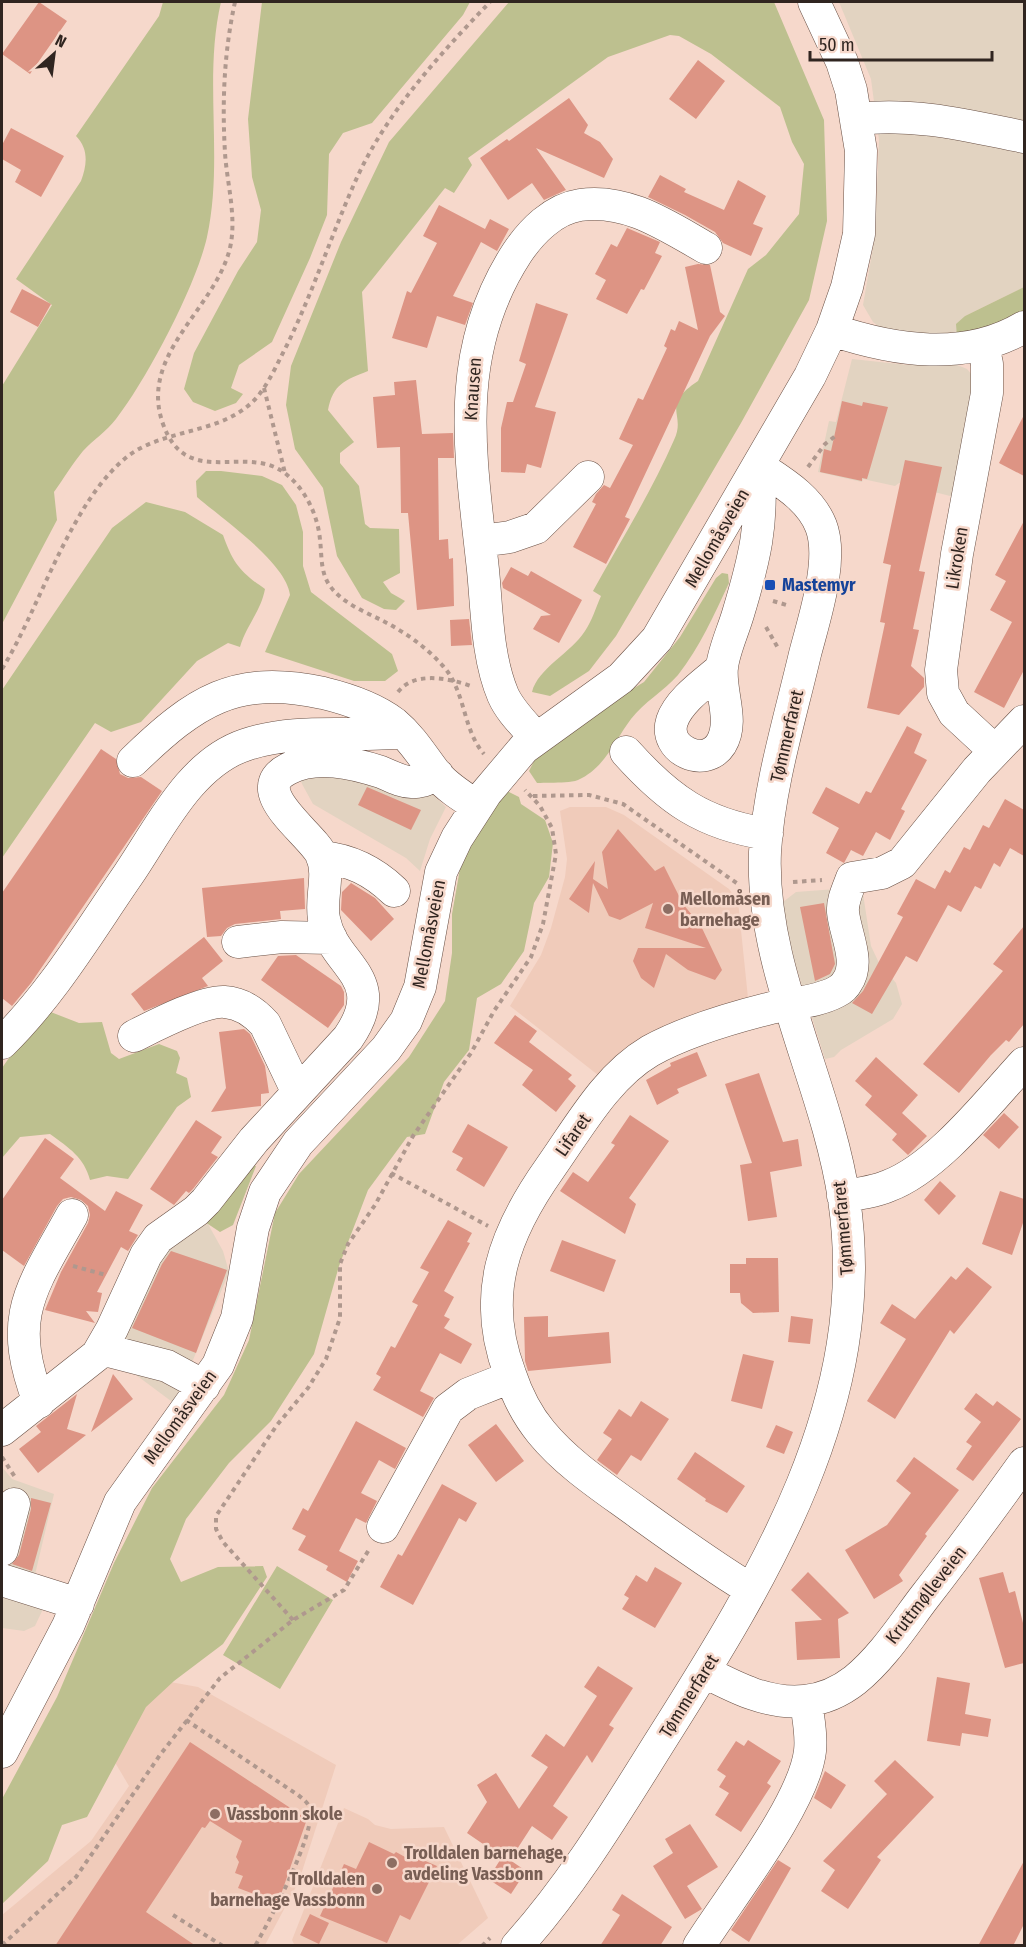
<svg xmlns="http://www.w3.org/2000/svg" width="1026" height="1947" viewBox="0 0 1026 1947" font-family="'Fira Sans Condensed',sans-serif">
<rect width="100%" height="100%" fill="#f6d8cb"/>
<path fill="#e2d3c1" d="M 839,2 L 1024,2 L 1024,287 L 965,316 L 957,337 L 886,332 L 873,322 L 863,305 L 875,236 L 879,140 L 871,79 Z
M 852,359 L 908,365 L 957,365 L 967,369 L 973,376 L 974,394 L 954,497 L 899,483 L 895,486 L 863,479 L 862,482 L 818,472 L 829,421 L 836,422 Z
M 291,754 L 408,772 L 446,807 L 430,839 L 420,871 L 406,858 L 313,804 L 302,784 Z
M 862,887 L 871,946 L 879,963 L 896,983 L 902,1004 L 893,1019 L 841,1050 L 834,1057 L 825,1059 L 788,941 L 783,902 L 796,892 Z
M 208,1224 L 223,1251 L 229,1272 L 175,1404 L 128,1369 L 118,1346 L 121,1324 L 180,1228 Z
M 2,1467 L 12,1479 L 54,1494 L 34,1579 L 43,1609 L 35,1626 L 24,1631 L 2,1628 Z"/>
<path fill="#f0cbba" d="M 570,807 L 606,807 L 624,815 L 729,889 L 738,901 L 748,998 L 667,1024 L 639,1042 L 598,1075 L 510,1006 L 541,955 L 551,928 L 565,877 L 567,859 L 560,811 Z
M 148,1678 L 198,1687 L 336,1765 L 299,1881 L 265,1945 L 2,1946 L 2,1915 L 91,1841 L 129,1786 L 113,1759 Z
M 344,1808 L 368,1819 L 375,1825 L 391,1829 L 444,1827 L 488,1918 L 457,1945 L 295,1946 L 292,1940 Z"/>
<path fill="#bdc08f" d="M 163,2 L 221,2 C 203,79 224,159 207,237 C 196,286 147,379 116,419 C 107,431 93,440 83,451 C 73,463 64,478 54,492 L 57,520 L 2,624 L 2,386 L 52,305 L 16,279 L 81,181 C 87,165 89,149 76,136 L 159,16 Z
M 262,2 L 470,2 L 463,15 L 372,123 L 343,133 L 329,154 L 327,215 L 310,258 L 272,342 L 239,365 L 231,388 L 243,394 L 236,403 L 215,411 L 193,402 L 184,389 L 194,353 L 238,271 L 257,242 L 261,210 L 252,177 L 248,119 Z
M 509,2 L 774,2 L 824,120 L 827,221 L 809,300 L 741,423 L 616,636 L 589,671 L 550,696 L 532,692 C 538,668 571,653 585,631 C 592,621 596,607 601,596 L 593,591 C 620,542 652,491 674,440 C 687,413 659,407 698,381 L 748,269 L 766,255 L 799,214 L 804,164 L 792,142 L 780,107 L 711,54 L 679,36 L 670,35 L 608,57 L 468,158 L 472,165 L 454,193 L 445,188 L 362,292 L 368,371 C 345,380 333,384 328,410 L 354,442 L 340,453 L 340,463 L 359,486 L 365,524 L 370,528 L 399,529 L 400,573 L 383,582 L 391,593 L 405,601 L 396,610 L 384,609 L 362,598 L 337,556 L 323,488 L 295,449 L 286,405 L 291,366 L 341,242 L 389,142 Z
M 1024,287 L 1024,314 L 957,337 L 956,324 L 965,316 Z
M 206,471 L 221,471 L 262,476 L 282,485 L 296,505 L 303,532 L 303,566 L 311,592 L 392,654 L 398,671 L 385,681 L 354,681 L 265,652 L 290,595 C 286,562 221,518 197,497 L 196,481 Z
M 146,502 L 185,512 L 223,535 C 233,563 240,572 265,589 C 261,611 246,626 240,647 L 228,643 L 197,661 L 141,722 L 111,732 L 95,723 L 2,858 L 2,690 L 112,528 Z
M 722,573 L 728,574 L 729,583 C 714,615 700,647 678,675 C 664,691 644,702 631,719 C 615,740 605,768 578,780 C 567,784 549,782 537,783 L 529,771 L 534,761 L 590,715 L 644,682 L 680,637 L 716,578 Z
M 507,791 L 519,797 L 521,804 L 545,820 L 553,843 L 549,877 L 534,903 L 524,951 L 501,984 L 477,998 L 469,1050 L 444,1082 L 425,1134 L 407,1137 L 368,1190 L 339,1266 L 314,1354 L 271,1421 L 229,1463 L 186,1519 L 170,1559 L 181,1582 L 218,1567 L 263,1566 L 267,1577 L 223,1644 L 174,1681 L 146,1707 L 87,1817 L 62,1825 L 48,1861 L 2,1904 L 2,1799 L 57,1697 L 114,1563 L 152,1488 L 224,1395 L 249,1340 L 275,1213 L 299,1174 L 409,1057 L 445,1001 L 452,953 L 452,914 L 461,863 L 502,793 Z
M 43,1009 L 79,1023 L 102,1022 L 111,1053 L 119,1059 L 159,1044 L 177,1051 L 180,1058 L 176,1073 L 187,1078 L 191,1097 L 177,1107 L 128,1179 L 107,1176 L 90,1180 C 84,1157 69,1148 50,1134 L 20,1137 L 2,1158 L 2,1068 Z
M 249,1164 L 256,1166 L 233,1225 L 220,1232 L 202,1220 Z
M 277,1566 L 333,1600 L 280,1689 L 223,1655 Z"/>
<path fill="#dd9484" d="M 39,2 L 67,21 L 30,74 L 2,54 Z
M 698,60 L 725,81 L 696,119 L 669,99 Z
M 569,98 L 588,125 L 584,133 L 600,142 L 613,159 L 604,178 L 536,148 L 566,190 L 544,200 L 532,183 L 508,200 L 480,158 L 507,139 L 509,141 Z
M 11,128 L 64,156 L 41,197 L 15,182 L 21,170 L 2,159 L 2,145 Z
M 660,175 L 686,189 L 684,192 L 724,210 L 738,180 L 766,196 L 753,224 L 763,228 L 751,256 L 723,243 L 715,232 L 685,215 L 648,197 Z
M 439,205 L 485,229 L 490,219 L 509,229 L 497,251 L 481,242 L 453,296 L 473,303 L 465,325 L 437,316 L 427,348 L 392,338 L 407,291 L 411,293 L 437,243 L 423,236 Z
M 627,228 L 660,242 L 655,253 L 662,256 L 644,290 L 641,289 L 627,314 L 596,299 L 606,280 L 595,274 L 611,244 L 617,247 Z
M 698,264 L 710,265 L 720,312 L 725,316 L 710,336 L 625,517 L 630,519 L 606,564 L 573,547 L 596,504 L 592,502 L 596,494 L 604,485 L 610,488 L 633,445 L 619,439 L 638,398 L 643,400 L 667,348 L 664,346 L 671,329 L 675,331 L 679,321 L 698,330 L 685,267 Z
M 22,289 L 51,304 L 38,327 L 10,312 Z
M 536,303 L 568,314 L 535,407 L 556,412 L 541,468 L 527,464 L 525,473 L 501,472 L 501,428 L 507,402 L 513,402 L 526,364 L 519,361 Z
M 416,380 L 422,434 L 453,433 L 454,458 L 438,458 L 439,540 L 448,539 L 449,559 L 453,558 L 454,606 L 417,610 L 408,513 L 401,513 L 400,447 L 377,448 L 373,397 L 395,395 L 394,382 Z
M 842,401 L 862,406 L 863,402 L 888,407 L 867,479 L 862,478 L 862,481 L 820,472 L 824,449 L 831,451 Z
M 1024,415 L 1024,476 L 999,463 Z
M 905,460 L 942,467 L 919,571 L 925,572 L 913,629 L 919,630 L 911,666 L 924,678 L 924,687 L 899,715 L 867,708 L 885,623 L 880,622 L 891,565 L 883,563 Z
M 1024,521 L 1024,670 L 1004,708 L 974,692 L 1012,622 L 990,610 L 1006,581 L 995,575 Z
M 511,567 L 528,576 L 531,571 L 582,600 L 559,643 L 533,629 L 541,616 L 551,615 L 503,588 L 502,583 Z
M 469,619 L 472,645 L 451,646 L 450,620 Z
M 907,726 L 922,734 L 914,753 L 927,760 L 901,809 L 905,811 L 890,840 L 876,832 L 863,856 L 851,850 L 844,863 L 826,853 L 839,828 L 812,813 L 826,787 L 859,804 L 866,791 L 871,793 Z
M 101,749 L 116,759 L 120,774 L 128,778 L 141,777 L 162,791 L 31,983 L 12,1006 L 2,998 L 2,893 Z
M 367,787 L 421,810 L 411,830 L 358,805 Z
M 1005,799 L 1024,810 L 1024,856 L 1010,848 L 1000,867 L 994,863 L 981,889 L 975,886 L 961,912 L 948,905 L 917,962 L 906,956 L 872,1014 L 852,1003 L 863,991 L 903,917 L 897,914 L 916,879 L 935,889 L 945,870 L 950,873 L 964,847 L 970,850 L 983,825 L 989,828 Z
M 618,829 L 655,871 L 664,866 L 683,904 L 701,926 L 722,970 L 715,980 L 688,970 L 666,954 L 654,988 L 641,978 L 633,961 L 638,948 L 706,948 L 645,928 L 653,903 L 620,920 L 609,916 L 593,883 L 589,913 L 569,899 L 595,861 L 593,879 L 608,889 L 602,852 Z
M 304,878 L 305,909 L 280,911 L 281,919 L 235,924 L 227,928 L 221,936 L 207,937 L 202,888 Z
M 351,883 L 375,898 L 394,919 L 371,941 L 341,910 L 342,892 Z
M 824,903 L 835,964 L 830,974 L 815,981 L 800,907 Z
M 1024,926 L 1024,1024 L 1009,1042 L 1006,1040 L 991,1055 L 959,1093 L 923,1064 L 1003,971 L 993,964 Z
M 204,937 L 223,961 L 202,978 L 208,986 L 144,1011 L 131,994 Z
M 296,955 L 341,986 L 344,992 L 344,1005 L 328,1028 L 261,980 L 278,956 Z
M 515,1015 L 537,1031 L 529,1042 L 572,1075 L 568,1079 L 576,1086 L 556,1112 L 522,1085 L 533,1070 L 494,1043 Z
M 244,1029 L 250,1034 L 265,1066 L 269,1093 L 261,1094 L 261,1106 L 211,1112 L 226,1088 L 219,1032 Z
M 697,1052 L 707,1076 L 677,1089 L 679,1093 L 657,1105 L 646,1080 L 671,1066 L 670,1063 Z
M 876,1057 L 918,1095 L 902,1113 L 927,1136 L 908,1155 L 892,1140 L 897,1134 L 865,1105 L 872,1096 L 855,1081 Z
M 759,1073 L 783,1142 L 798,1139 L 802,1166 L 770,1172 L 777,1217 L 748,1221 L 740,1165 L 752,1163 L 725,1084 Z
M 1004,1113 L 1019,1127 L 999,1149 L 983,1135 Z
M 630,1115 L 669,1141 L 629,1198 L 636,1204 L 625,1234 L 560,1191 L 573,1172 L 588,1182 L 615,1145 L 611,1143 Z
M 196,1120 L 222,1137 L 211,1153 L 218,1157 L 193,1189 L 189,1193 L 186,1191 L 174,1205 L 150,1189 Z
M 468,1124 L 508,1147 L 484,1187 L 456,1170 L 463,1158 L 452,1152 Z
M 45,1138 L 74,1159 L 60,1178 L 105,1211 L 116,1191 L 143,1205 L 129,1231 L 138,1235 L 128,1251 L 121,1247 L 97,1292 L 102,1293 L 98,1312 L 86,1311 L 95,1323 L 45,1310 L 61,1272 L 88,1223 L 90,1215 L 88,1206 L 81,1200 L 71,1197 L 63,1199 L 57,1206 L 24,1266 L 2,1250 L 2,1200 Z
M 940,1181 L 956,1196 L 939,1215 L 924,1200 Z
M 1000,1191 L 1024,1199 L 1024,1220 L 1012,1255 L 982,1244 Z
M 448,1220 L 472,1233 L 467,1242 L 470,1243 L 444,1291 L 454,1297 L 444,1316 L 450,1319 L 444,1328 L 472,1344 L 461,1364 L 440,1353 L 420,1391 L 434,1398 L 423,1417 L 373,1390 L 381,1377 L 376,1374 L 391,1346 L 395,1348 L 418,1305 L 412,1302 L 429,1272 L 420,1268 Z
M 562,1240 L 616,1260 L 604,1292 L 550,1271 Z
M 171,1251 L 227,1270 L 196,1353 L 132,1328 L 162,1264 Z
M 746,1258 L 778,1258 L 779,1312 L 753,1313 L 741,1303 L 740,1293 L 730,1293 L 730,1264 L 746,1264 Z
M 967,1267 L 992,1287 L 954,1334 L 950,1330 L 895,1419 L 867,1401 L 906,1339 L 880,1323 L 892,1304 L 915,1319 L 951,1276 L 956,1280 Z
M 548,1316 L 548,1337 L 609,1332 L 611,1363 L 528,1371 L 525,1361 L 524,1317 Z
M 791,1316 L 813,1319 L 810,1344 L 788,1342 Z
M 743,1354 L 774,1361 L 762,1409 L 731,1401 Z
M 113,1374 L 133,1399 L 91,1432 Z
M 976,1393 L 993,1406 L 997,1401 L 1021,1419 L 973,1481 L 956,1469 L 972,1446 L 966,1442 L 981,1422 L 964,1409 Z
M 77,1394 L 67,1429 L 86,1435 L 38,1473 L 19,1449 L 41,1432 L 36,1426 Z
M 641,1401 L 669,1419 L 641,1461 L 631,1455 L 617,1475 L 597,1460 L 612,1439 L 603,1433 L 619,1409 L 631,1417 Z
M 356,1421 L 406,1448 L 395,1469 L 379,1460 L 361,1493 L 377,1501 L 366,1523 L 356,1518 L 339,1551 L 358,1561 L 347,1582 L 326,1570 L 328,1566 L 298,1550 L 306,1536 L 292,1529 L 303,1508 L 308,1511 Z
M 496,1424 L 524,1461 L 496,1482 L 468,1445 Z
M 776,1425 L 793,1432 L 784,1454 L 766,1447 Z
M 695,1452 L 745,1486 L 727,1513 L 705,1501 L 706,1499 L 677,1479 Z
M 914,1457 L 959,1490 L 925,1534 L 927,1536 L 899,1575 L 903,1581 L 874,1599 L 845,1550 L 887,1525 L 911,1493 L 896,1481 Z
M 442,1484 L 477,1503 L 466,1522 L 459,1518 L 413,1605 L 380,1587 L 398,1554 L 402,1556 Z
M 31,1498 L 51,1503 L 32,1571 L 12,1564 L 19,1555 L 31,1509 Z
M 655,1567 L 682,1583 L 655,1628 L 622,1609 L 629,1598 L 624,1595 L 636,1575 L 647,1582 Z
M 808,1572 L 849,1613 L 838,1619 L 840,1658 L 797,1660 L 795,1622 L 822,1620 L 791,1590 Z
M 1003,1572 L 1009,1593 L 1015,1591 L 1024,1627 L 1024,1663 L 1005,1668 L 979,1578 Z
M 598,1666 L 633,1688 L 609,1725 L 614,1728 L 592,1763 L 587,1755 L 553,1806 L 568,1817 L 552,1840 L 532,1826 L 510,1860 L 526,1871 L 511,1894 L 488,1879 L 502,1857 L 467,1833 L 487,1802 L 477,1785 L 496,1773 L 519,1809 L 548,1767 L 531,1756 L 546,1734 L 564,1747 L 597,1696 L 584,1687 Z
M 937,1677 L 970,1683 L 965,1714 L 991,1719 L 988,1737 L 962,1733 L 960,1746 L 927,1741 Z
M 748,1740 L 781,1761 L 767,1783 L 771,1786 L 741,1832 L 715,1815 L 729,1793 L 719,1787 L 726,1776 L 717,1770 L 736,1741 L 744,1746 Z
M 190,1742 L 307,1819 L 278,1903 L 238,1888 L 243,1876 L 235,1873 L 239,1862 L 236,1857 L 242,1841 L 210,1821 L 205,1828 L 202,1827 L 146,1912 L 196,1946 L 55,1946 Z
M 895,1760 L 934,1797 L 877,1857 L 881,1860 L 848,1909 L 821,1891 L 835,1870 L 823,1861 L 887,1794 L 874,1781 Z
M 825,1771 L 846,1785 L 831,1809 L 814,1798 Z
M 690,1824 L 718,1867 L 687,1886 L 702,1909 L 685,1919 L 653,1866 L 673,1853 L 665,1839 Z
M 369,1842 L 394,1854 L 396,1852 L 405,1857 L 407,1853 L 437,1866 L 410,1920 L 400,1915 L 387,1943 L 320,1916 L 344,1864 L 356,1869 Z
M 778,1860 L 791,1868 L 749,1942 L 731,1930 Z
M 1024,1861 L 1024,1924 L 1013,1946 L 978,1946 Z
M 622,1894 L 672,1927 L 660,1946 L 600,1946 L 620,1915 L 612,1910 Z
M 310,1914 L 329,1923 L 319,1944 L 300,1935 Z"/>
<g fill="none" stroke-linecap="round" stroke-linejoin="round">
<g stroke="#695045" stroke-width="33">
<path id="minor" d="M 857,119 C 915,112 969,126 1024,137
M 832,330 C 895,351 965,362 1024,327
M 983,345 L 987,364 L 987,393 L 957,554 L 941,670 L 943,693 L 954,713 L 995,751
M 480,541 L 510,537 L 536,528 L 588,477
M 722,668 C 706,682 679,700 672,721 C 663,750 705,769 721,744 C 735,721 719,692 722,667 C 724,650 733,631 738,614 C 754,561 764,522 758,466
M 536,738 C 524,724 510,711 503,695 C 487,657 487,610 483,570 C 471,457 451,354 517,253 C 531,232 553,209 580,205 C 627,198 667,226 706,248
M 626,752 C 669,800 703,824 767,834
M 133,761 C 195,701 235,674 323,693 C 348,699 373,707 394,723 C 412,738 423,757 437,775 C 448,788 463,797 477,806
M 322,857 C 351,860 373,871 394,891
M 238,942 L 282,937 L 331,938
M 134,1036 C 154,1026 204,1000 225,1002 C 241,1003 255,1013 265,1024 L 297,1091
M 2,1043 C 52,994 88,933 128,875 C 159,830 189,764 245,745 C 297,727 350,738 403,732
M 843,1196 C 858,1194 874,1192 888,1186 C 937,1168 989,1101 1024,1063
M 101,1349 L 167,1366 L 204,1386
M 39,1402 C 6,1316 31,1289 72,1215
M 2,1430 L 97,1355 L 112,1329 L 146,1255 L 158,1238 L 196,1211 L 206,1201 L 254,1140 L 348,1038 C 390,977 333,967 324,919 C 320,898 330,876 322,856 C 313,834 245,791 288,769 C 316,754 353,763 381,772 C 391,776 401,782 411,782 C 421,783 429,778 438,775
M 383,1527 L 448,1409 L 468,1394 L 511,1377
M 2,1550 L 14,1504
M 2,1580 L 78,1604
M 750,1589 C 712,1566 676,1540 640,1514 C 606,1489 568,1465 541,1432 C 527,1415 517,1395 510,1374 C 480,1295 504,1233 550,1168 C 579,1127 606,1077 650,1051 C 686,1031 731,1018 771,1008 C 792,1003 817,1002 836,992 C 840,990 845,986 847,982 C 861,962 845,934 843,912 C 842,901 848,889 852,878 L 882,873 L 902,863 L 977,770 L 1024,721
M 705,1672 C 736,1688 769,1705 805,1701 C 823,1699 841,1691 855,1680 C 882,1658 902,1627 923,1599 C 958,1554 991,1509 1024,1463
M 2,1752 L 68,1626 L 120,1502 L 218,1365 L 237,1318 L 253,1228 L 265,1192 L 298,1143 L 386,1049 L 406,1021 L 420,987 L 441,872 L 457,838 L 486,793 L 524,748 L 621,678 L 657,639 L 810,376 L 832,330 L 847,287 L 859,234 L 861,151 L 851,90 L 842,62 L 814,2
M 517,1946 C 573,1884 617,1810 661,1740 C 764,1577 874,1401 844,1199 C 827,1084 760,968 765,852 C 769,786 790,718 805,654 C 814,619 834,560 821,526 C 810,498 782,482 758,466
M 699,1946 C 729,1898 804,1804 810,1751 C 812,1734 808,1718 806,1701"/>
</g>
<path stroke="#af988e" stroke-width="4" stroke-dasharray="4.5 4.5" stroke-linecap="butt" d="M 235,2 C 224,52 222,102 225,153 C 227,184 237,217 230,248 C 215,310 138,354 163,424 C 187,491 246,442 286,474 C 305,489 318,515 320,540 C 322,555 320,572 330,586 C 343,604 366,612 385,622 C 406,633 426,647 442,665 C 466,690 462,729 484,754
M 264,388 L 285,473
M 808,467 L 825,444 L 838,434
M 773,601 L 790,606
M 766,627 L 778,648
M 2,669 C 41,606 70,502 128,456 C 167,427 225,435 258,396 C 270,381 278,362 287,345 C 313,292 331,236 355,182 C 385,114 439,55 490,2
M 398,692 C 414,671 448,678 471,686
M 533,796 L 589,795 L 623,804 L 738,884
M 793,882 L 822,880
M 391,1173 L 488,1226
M 73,1266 L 106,1275
M 2,1457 L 15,1477
M 293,1620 L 223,1542 L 216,1529 L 216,1516 L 277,1425 L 308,1388 L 326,1359 L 340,1318 L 340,1264 L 348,1244 L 375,1205 L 413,1136 L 471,1053 L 494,1011 L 531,957 L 543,924 L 556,854 L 552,828 L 540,806 L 525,790
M 186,1720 L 298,1795 C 303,1799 308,1802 310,1809 C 316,1833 269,1922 255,1946
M 173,1915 L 223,1946
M 2,1945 L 76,1877 L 160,1755 L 220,1678 L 293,1620 L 344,1590 L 370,1548
M 482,1946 L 490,1938"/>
<use href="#minor" stroke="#fff" stroke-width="32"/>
</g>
<rect fill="#1a4fb4" stroke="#f6d8cb" stroke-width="2" x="764" y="579" width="12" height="12" rx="3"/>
<g fill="#8d6e63" stroke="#f6d8cb" stroke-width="2">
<circle cx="668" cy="909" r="6"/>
<circle cx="215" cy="1814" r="6"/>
<circle cx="392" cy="1863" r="6"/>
<circle cx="377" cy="1889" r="6"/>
</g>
<g text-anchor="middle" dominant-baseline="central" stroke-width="5" stroke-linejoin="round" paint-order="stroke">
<g font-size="18" fill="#302520" stroke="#f6d8cb">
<text transform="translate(473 389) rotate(-86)">Knausen</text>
<text transform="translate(717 538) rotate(-60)">Mellomåsveien</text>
<text transform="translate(957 558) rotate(-81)">Likroken</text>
<text transform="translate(787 736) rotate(-77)">Tømmerfaret</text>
<text transform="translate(429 934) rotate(-79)">Mellomåsveien</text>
<text transform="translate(573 1135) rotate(-55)">Lifaret</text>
<text transform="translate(843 1228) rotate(-95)">Tømmerfaret</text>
<text transform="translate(180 1417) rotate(-54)">Mellomåsveien</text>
<text transform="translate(926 1595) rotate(-52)">Kruttmølleveien</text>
<text transform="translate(689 1696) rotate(-58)">Tømmerfaret</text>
</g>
<g font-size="18" font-weight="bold" fill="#164399" stroke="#f6d8cb" text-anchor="start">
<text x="782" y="585">Mastemyr</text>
</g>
<g font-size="18" font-weight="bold" fill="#785e54" stroke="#f6d8cb" text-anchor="start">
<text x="680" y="899">Mellomåsen<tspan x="680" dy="21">barnehage</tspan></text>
<text x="227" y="1814">Vassbonn skole</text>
<text x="404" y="1853">Trolldalen barnehage,<tspan x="404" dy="21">avdeling Vassbonn</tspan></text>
<text x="365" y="1879" text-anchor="end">Trolldalen<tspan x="365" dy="21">barnehage Vassbonn</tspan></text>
</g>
</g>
<rect width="1026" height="1947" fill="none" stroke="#302520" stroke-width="6"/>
<g transform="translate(54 54) rotate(28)" stroke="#f6d8cb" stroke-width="4.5" paint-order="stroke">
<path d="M0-4.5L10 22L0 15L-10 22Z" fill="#302520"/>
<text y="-9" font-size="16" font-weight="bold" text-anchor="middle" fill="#302520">N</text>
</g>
<path d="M810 51v9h182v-9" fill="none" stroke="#302520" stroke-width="3"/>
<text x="819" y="51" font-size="18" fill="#302520" stroke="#f6d8cb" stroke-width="4.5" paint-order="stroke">50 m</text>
</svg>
